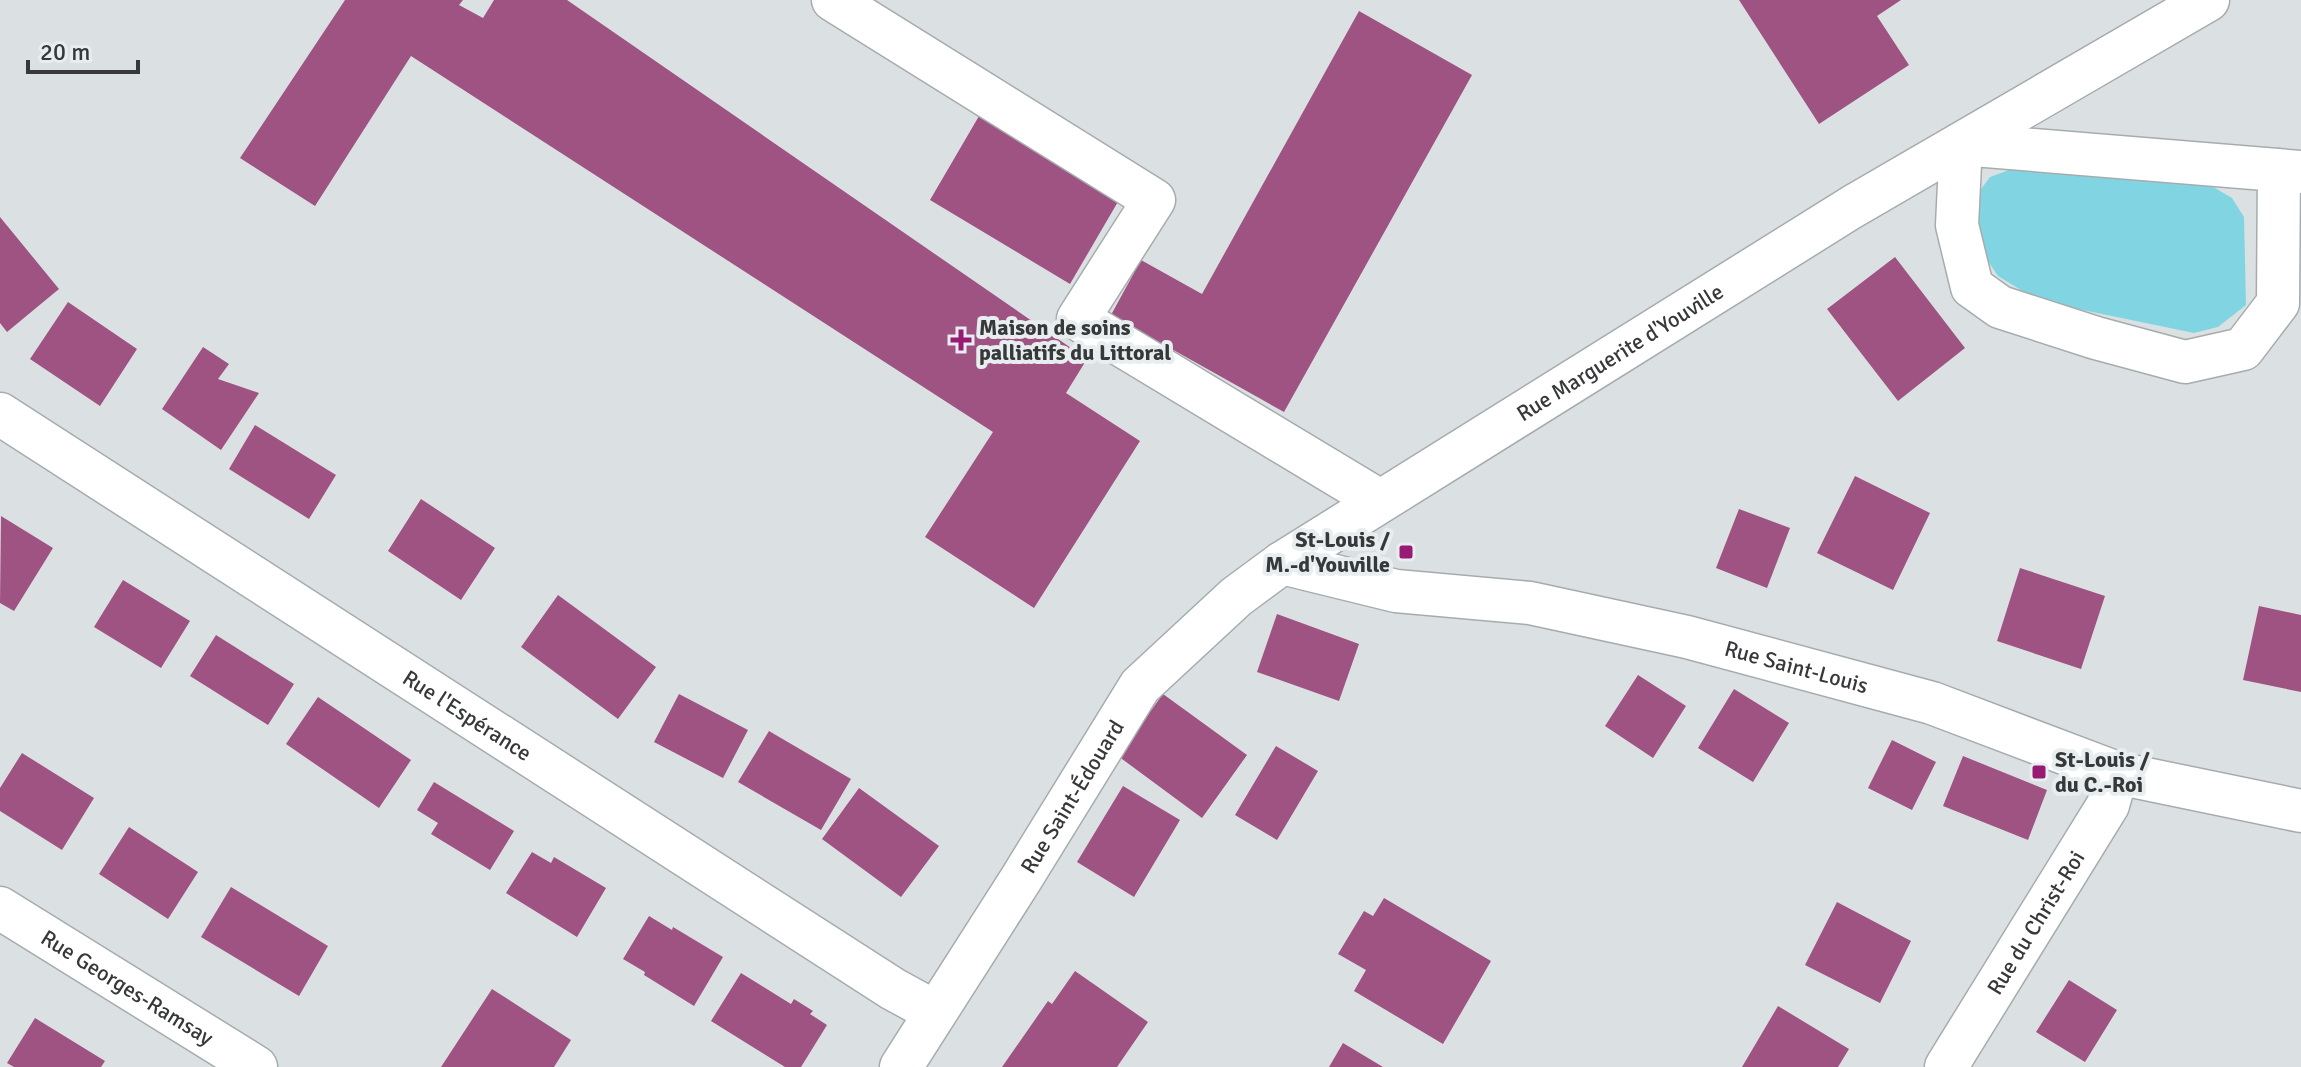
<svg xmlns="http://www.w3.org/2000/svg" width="2301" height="1067" viewBox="0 0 2301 1067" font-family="Signika,sans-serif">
<rect width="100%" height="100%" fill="#dbe1e2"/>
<path fill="#81d5e3" d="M 2017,167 L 2210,185 L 2232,198 L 2244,217 L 2246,305 L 2218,327 L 2194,333 L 2039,301 L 1998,276 L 1978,246 L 1970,204 L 1990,177 Z"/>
<path fill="#9e5382" d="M 345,0 L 463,0 L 459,5 L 483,18 L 494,0 L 567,0 L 1087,359 L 1066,393 L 1140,441 L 1034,608 L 925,537 L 993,432 L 411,56 L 315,206 L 240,158 Z
M 1739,0 L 1901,0 L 1877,16 L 1909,65 L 1819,124 Z
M 1359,11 L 1472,75 L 1284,412 L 1111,315 L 1141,260 L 1202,294 Z
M 979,116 L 1119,200 L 1070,284 L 930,200 Z
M 0,217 L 59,289 L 7,332 L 0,323 Z
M 1895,257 L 1965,348 L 1898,401 L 1827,309 Z
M 68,302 L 137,349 L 100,406 L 30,359 Z
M 203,347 L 229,364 L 218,379 L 259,393 L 221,450 L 162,409 Z
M 255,425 L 336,475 L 309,519 L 229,469 Z
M 1855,476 L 1930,513 L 1893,590 L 1817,553 Z
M 421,499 L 495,548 L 461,600 L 388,551 Z
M 1739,509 L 1790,528 L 1767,588 L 1716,568 Z
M 1,516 L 53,548 L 14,611 L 0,603 Z
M 2020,568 L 2105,596 L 2081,669 L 1997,641 Z
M 123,580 L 190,621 L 161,668 L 94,627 Z
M 558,595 L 656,667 L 618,719 L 521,647 Z
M 2259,606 L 2301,615 L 2301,692 L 2243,680 Z
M 1277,614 L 1359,644 L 1339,701 L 1257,672 Z
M 216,635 L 294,684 L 268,725 L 190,676 Z
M 1638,675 L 1686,706 L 1653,758 L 1605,726 Z
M 1734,689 L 1789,723 L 1753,782 L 1698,748 Z
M 679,694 L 748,730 L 723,778 L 654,742 Z
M 1163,694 L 1247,755 L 1202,818 L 1118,756 Z
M 318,697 L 411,760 L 379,808 L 286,744 Z
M 769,731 L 851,779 L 821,830 L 738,782 Z
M 1892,740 L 1936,762 L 1912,810 L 1868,788 Z
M 1276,746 L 1318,771 L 1277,840 L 1235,815 Z
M 22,753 L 94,798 L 62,850 L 0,811 L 0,788 Z
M 1963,756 L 2047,790 L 2028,840 L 1943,806 Z
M 434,782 L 514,831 L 490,870 L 431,834 L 438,823 L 417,810 Z
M 1123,786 L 1180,820 L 1134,897 L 1077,862 Z
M 859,788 L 939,846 L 901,897 L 822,839 Z
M 129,827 L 198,872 L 168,919 L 99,874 Z
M 532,852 L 551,863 L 554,857 L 606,888 L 577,937 L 506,893 Z
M 231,887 L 328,946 L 299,996 L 201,937 Z
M 1384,898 L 1491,961 L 1443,1044 L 1354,991 L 1366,970 L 1338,954 L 1364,911 L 1373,916 Z
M 1837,902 L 1911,941 L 1880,1003 L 1805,965 Z
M 649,916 L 672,930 L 673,927 L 723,957 L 694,1006 L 644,975 L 645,972 L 623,959 Z
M 1075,971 L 1148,1022 L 1117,1067 L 1002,1067 L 1048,1001 L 1052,1004 Z
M 741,973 L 791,1004 L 794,999 L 813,1011 L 810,1014 L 827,1025 L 801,1067 L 785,1067 L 711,1021 Z
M 2069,980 L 2117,1010 L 2085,1062 L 2036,1032 Z
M 492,989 L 571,1040 L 554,1067 L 441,1067 Z
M 1778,1006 L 1849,1049 L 1838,1067 L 1742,1067 Z
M 35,1018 L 105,1061 L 101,1067 L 14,1067 L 7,1063 Z
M 1343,1043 L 1383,1067 L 1329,1067 Z"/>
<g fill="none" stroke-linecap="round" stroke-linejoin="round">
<g stroke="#a6acad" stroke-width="45">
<g id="minor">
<path d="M 833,0 L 1154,200 L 1078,319 L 1380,501"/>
<path d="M 2279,170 L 2278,303 L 2243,349 L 2185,362 L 2096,338 L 2000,307 L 1972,287 L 1957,225 L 1961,144 L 2301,172"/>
<path id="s1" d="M 0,414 L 893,989 L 935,1012"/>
<path id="s2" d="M 1282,563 L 1396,591 L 1530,603 L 1687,637 L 1932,703 L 2117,773 L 2301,811"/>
<path id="s3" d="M 0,908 L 256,1067"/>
<path id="s4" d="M 901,1067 L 1021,879 L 1140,686 L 1236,597 L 1282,563 L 1852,207 L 2208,0"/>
<path id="s5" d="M 1946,1067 L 2108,805 L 2117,773"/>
</g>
</g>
<use href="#minor" stroke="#fff" stroke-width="42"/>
</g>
<g fill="#971a73" stroke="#e8eeef" stroke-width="3">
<path d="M957 328h8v8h8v8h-8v8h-8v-8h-8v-8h8z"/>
<rect x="1398" y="544" width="16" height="16" rx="4"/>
<rect x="2031" y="764" width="16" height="16" rx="4"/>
</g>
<g text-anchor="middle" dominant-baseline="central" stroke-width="8" stroke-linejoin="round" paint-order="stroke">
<g font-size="22" font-weight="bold" fill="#363839" stroke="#e8eeef" text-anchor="start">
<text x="979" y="327">Maison de soins<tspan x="979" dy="25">palliatifs du Littoral</tspan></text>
<text x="1390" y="539" text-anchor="end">St-Louis /<tspan x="1390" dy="25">M.-d'Youville</tspan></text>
<text x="2055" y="759">St-Louis /<tspan x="2055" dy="25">du C.-Roi</tspan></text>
</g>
<g font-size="22" fill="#363839" stroke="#e8eeef">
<text stroke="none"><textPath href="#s4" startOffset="1036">Rue Marguerite d'Youville</textPath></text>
<text stroke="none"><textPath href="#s2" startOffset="526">Rue Saint-Louis</textPath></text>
<text stroke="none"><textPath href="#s1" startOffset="556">Rue l'Espérance</textPath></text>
<text stroke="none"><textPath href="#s4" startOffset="320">Rue Saint-Édouard</textPath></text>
<text stroke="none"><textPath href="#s5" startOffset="170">Rue du Christ-Roi</textPath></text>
<text stroke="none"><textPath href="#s3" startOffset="150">Rue Georges-Ramsay</textPath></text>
</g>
</g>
<path d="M28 60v12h110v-12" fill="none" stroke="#363839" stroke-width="4"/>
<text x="40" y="60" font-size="24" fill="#363839" stroke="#e8eeef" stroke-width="6" paint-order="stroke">20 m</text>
</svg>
